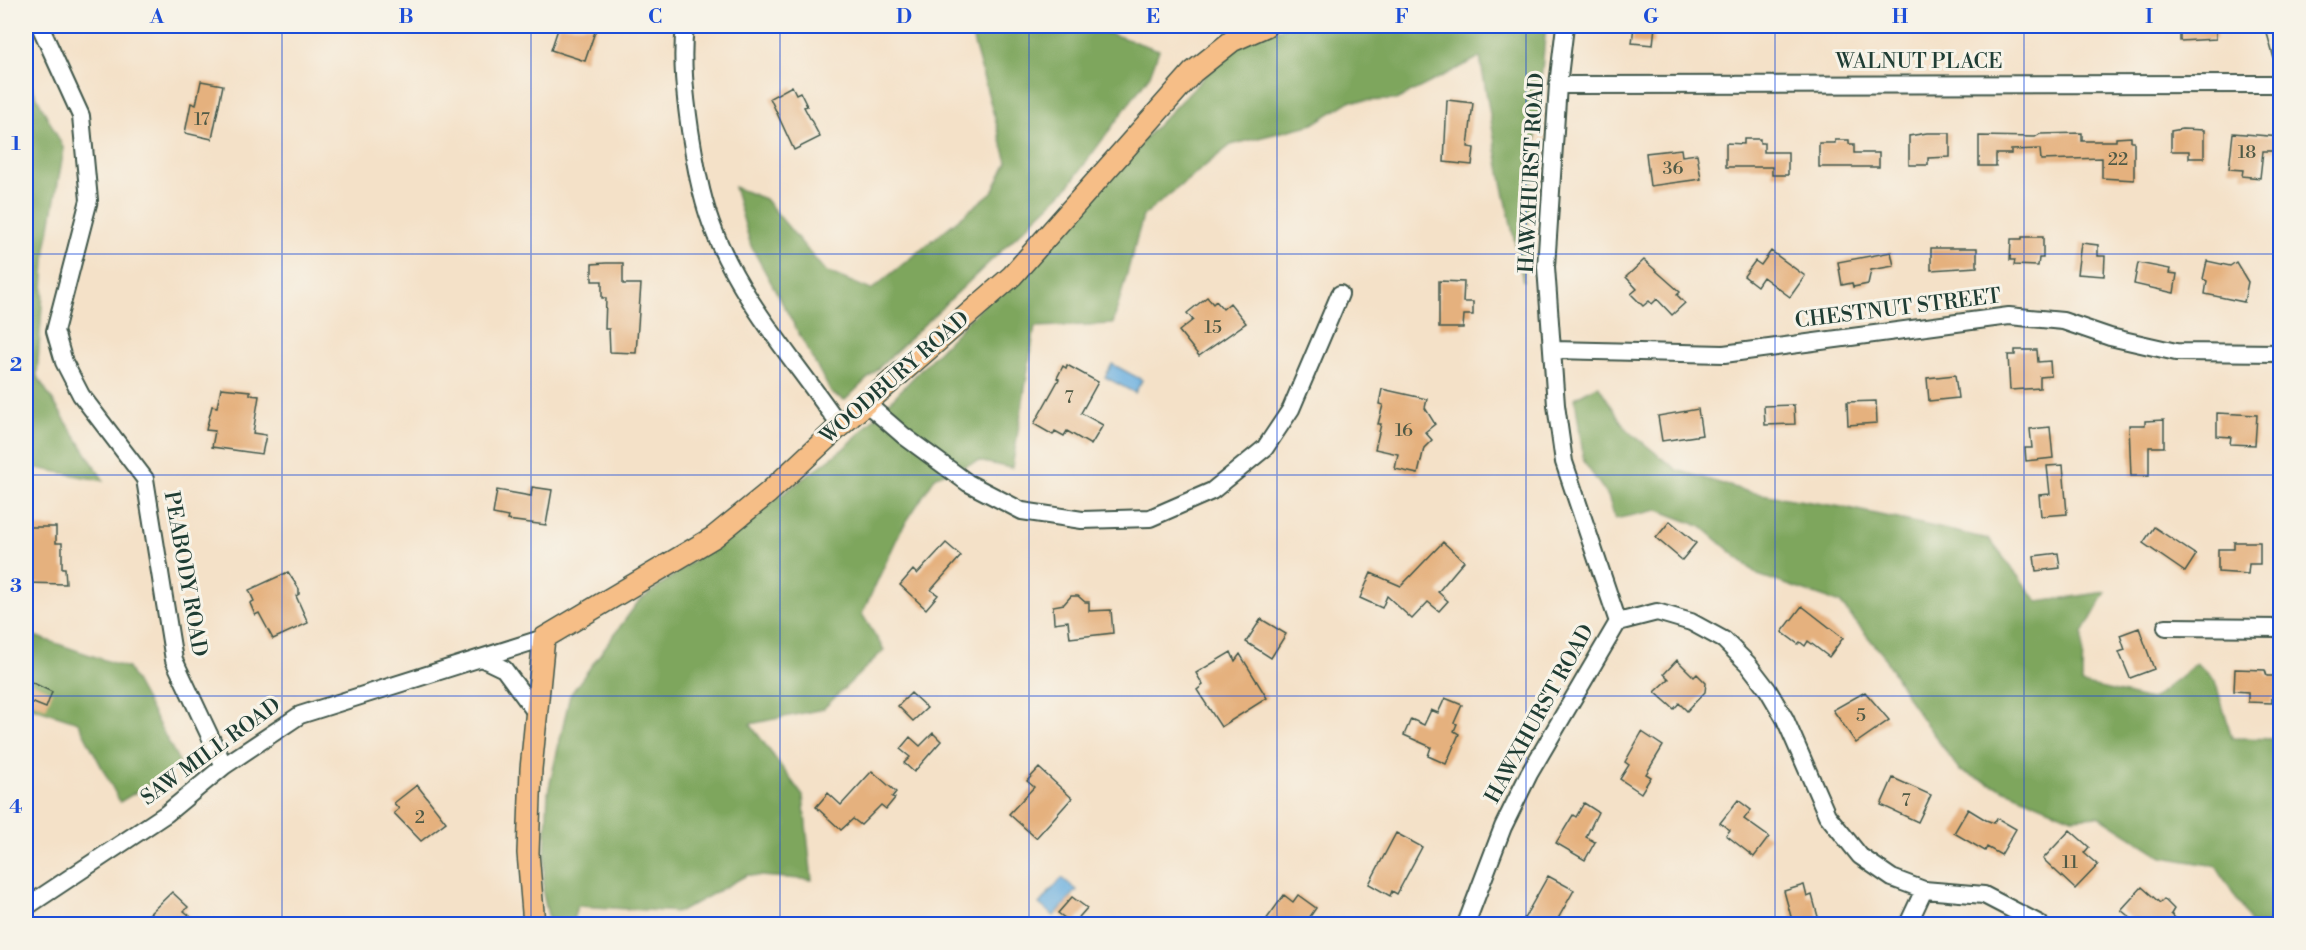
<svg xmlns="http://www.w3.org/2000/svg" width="2306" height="950" viewBox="0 0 2306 950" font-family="'Libre Bodoni',serif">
<rect width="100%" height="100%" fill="#f7f3e8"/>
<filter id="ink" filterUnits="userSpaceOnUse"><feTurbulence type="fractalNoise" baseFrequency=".0167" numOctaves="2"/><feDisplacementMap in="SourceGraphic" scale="12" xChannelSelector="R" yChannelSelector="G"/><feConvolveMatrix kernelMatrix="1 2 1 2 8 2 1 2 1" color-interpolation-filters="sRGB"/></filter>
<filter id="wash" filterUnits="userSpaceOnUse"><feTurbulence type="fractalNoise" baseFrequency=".008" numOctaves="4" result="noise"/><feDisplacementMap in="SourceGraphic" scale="24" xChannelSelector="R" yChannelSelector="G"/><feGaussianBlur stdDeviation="1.35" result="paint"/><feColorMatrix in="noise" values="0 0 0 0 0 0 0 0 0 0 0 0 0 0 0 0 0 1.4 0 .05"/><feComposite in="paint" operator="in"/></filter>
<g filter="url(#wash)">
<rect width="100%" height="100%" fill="#f4e1c8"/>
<path fill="#7ea65d" stroke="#4e7248" stroke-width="1.5" d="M 969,26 L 1088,26 L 1159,50 L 1150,75 L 1067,188 L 845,400 L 832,394 L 751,246 L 734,187 L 765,199 L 825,271 L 871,290 L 992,192 L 1007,162 Z
M 1288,26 L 1546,26 L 1523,281 L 1500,172 L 1480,57 L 1396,100 L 1350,101 L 1313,124 L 1231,145 L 1143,216 L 1113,324 L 1035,327 L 1012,468 L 978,461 L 936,476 L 901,530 L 862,614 L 884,650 L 823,709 L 750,724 L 803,796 L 812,880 L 747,875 L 680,912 L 577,906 L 572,924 L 550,924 L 543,894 L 548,792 L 570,695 L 638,602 L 847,446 L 1238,42 Z
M 26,76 L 64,149 L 46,249 L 37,376 L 104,481 L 26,466 Z
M 1598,385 L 1626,429 L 1677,470 L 1749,492 L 1848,508 L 1989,539 L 2038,602 L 2106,592 L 2083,633 L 2082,684 L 2151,700 L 2197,663 L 2215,681 L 2232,738 L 2280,739 L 2280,924 L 2250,924 L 2247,915 L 2216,866 L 2163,857 L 2099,816 L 2072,818 L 1960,771 L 1909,700 L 1883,655 L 1840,603 L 1758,575 L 1702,527 L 1658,510 L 1615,519 L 1608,496 L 1584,462 L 1575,398 Z
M 26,633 L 128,668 L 181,765 L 120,802 L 78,722 L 26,705 Z"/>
<path fill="#69aedf" stroke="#44768a" stroke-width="1.5" d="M 1112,364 L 1142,380 L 1135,393 L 1105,377 Z
M 1062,878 L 1077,890 L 1054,916 L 1039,904 Z"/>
<g id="blocks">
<path fill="#e5b17e" d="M 559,26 L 597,26 L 585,61 L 551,50 Z
M 1634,26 L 1655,26 L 1653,45 L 1632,43 Z
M 2180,26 L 2216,26 L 2216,39 L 2180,41 Z
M 2265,26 L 2280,26 L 2280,66 L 2276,66 Z
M 201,81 L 223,85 L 212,139 L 185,133 L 191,103 L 196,105 Z
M 792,86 L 796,94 L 800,92 L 807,106 L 804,107 L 820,137 L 794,150 L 770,98 Z
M 1447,100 L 1473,103 L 1468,147 L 1474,148 L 1472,165 L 1444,162 Z
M 2182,129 L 2204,130 L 2204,158 L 2189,158 L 2189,151 L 2171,151 L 2171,131 Z
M 1927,133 L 1950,133 L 1950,157 L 1928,158 L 1928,165 L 1909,165 L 1909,136 Z
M 2082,133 L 2082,141 L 2116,141 L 2116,138 L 2131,137 L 2131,141 L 2134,141 L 2134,180 L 2102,178 L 2102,158 L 2041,160 L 2040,149 L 2011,150 L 2011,154 L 1996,154 L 1996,166 L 1979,166 L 1979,136 L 2035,137 L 2040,134 Z
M 2233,133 L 2280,137 L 2280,151 L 2263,151 L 2260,178 L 2242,176 L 2243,170 L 2229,169 Z
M 1744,139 L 1760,139 L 1760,143 L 1764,143 L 1764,152 L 1788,152 L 1788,175 L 1772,175 L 1772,167 L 1726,167 L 1726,143 L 1744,144 Z
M 1835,140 L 1849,140 L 1849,144 L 1854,144 L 1854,153 L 1879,153 L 1879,167 L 1819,167 L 1819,143 L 1835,143 Z
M 1681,149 L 1682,156 L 1697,154 L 1701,179 L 1650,186 L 1646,153 Z
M 2022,237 L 2043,237 L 2043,258 L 2039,258 L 2038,266 L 2014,265 L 2015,260 L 2010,260 L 2011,239 L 2022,239 Z
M 2081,243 L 2098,245 L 2098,256 L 2105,256 L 2104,276 L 2077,274 Z
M 1931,248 L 1977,248 L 1977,267 L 1931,270 Z
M 1771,251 L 1805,276 L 1790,297 L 1763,277 L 1757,286 L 1744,276 L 1755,261 L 1761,265 Z
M 1891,252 L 1894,266 L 1871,270 L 1868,284 L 1853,287 L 1852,283 L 1842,285 L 1838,262 Z
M 1644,260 L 1680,292 L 1677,295 L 1685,303 L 1672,315 L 1657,299 L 1652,304 L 1649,301 L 1643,306 L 1631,294 L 1637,289 L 1626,277 Z
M 2207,261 L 2230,266 L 2236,262 L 2248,282 L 2244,302 L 2205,294 L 2207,281 L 2203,279 Z
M 606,263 L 623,263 L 623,284 L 641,284 L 636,353 L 610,352 L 609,329 L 605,329 L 606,298 L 602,298 L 602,281 L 592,281 L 592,264 Z
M 2138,263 L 2170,269 L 2169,273 L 2177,274 L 2174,293 L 2134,284 Z
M 1439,281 L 1464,282 L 1463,302 L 1473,302 L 1473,315 L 1464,315 L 1463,328 L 1439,328 Z
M 1207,297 L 1213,304 L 1216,301 L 1223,309 L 1230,303 L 1246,323 L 1199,356 L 1179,331 L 1193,320 L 1187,313 Z
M 2015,350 L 2037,350 L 2038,362 L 2050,361 L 2051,376 L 2040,377 L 2040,388 L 2010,390 L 2008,355 L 2015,355 Z
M 1067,365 L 1098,382 L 1081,413 L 1103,425 L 1091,445 L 1067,431 L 1064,436 L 1055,431 L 1053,435 L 1034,424 L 1059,379 L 1057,378 L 1063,366 L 1066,368 Z
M 1955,375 L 1958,398 L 1929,401 L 1927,378 Z
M 221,388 L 250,391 L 250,395 L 259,396 L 253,433 L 266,435 L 262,454 L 212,447 L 215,431 L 206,430 L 212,406 L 217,407 Z
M 1382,389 L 1427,399 L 1425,408 L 1435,424 L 1425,432 L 1432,440 L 1424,448 L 1418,474 L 1395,469 L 1398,454 L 1375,449 L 1381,424 L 1378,424 L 1383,405 L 1379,404 Z
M 1876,401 L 1877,423 L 1848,425 L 1847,402 Z
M 1794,405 L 1795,424 L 1765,425 L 1764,406 Z
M 1698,409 L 1702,435 L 1662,441 L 1658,416 Z
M 2217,413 L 2257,415 L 2255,445 L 2230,444 L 2231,437 L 2217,436 Z
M 2164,420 L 2164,447 L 2149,447 L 2149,476 L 2131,476 L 2129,425 L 2145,425 L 2145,421 Z
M 2050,427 L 2053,458 L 2026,461 L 2025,448 L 2032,448 L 2030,429 Z
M 2063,465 L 2067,514 L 2041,516 L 2039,495 L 2050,494 L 2047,466 Z
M 532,487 L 552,490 L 546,525 L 507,520 L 508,517 L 493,514 L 497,490 L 531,496 Z
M 1670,521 L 1696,543 L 1682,560 L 1656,538 Z
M 27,527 L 56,527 L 56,543 L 62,543 L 62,568 L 65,568 L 66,584 L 26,583 Z
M 2154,527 L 2196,555 L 2185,572 L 2143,543 Z
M 1443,542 L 1464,561 L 1438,592 L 1448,601 L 1439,611 L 1428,602 L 1412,619 L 1387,596 L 1382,608 L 1360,598 L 1371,573 L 1401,586 Z
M 2234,542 L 2260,542 L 2260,564 L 2249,564 L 2248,574 L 2218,572 L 2218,549 L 2234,549 Z
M 946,543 L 961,556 L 931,590 L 938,595 L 926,609 L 900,585 L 913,570 L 917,574 Z
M 2058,553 L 2060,568 L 2036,571 L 2034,556 Z
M 288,572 L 299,589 L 299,594 L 296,596 L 308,623 L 273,639 L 259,613 L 255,615 L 250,603 L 254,601 L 249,590 Z
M 1071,596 L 1078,596 L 1085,602 L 1089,602 L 1089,611 L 1111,610 L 1113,633 L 1070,638 L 1068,621 L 1054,623 L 1053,606 L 1064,604 Z
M 1802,606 L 1843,638 L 1829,657 L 1808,641 L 1805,646 L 1800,642 L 1798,644 L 1782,632 Z
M 1261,619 L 1286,634 L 1271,658 L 1246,642 Z
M 2139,628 L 2154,669 L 2130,678 L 2119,652 L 2125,650 L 2120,635 Z
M 1231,652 L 1235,661 L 1240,654 L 1267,698 L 1221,727 L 1197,690 L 1203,685 L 1196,673 Z
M 1677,660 L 1694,677 L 1697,674 L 1706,683 L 1705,692 L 1687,711 L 1679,703 L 1674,709 L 1655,692 L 1669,679 L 1664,674 Z
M 2235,669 L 2265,670 L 2267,676 L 2278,676 L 2277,699 L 2272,698 L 2272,703 L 2248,702 L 2248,692 L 2234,691 Z
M 31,682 L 52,692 L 46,708 L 26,700 Z
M 1865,692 L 1889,720 L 1856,743 L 1833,710 Z
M 911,693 L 927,708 L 913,721 L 898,706 Z
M 1445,698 L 1462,705 L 1454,723 L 1457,724 L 1454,731 L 1459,734 L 1446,764 L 1428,756 L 1431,747 L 1404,735 L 1411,719 L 1424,725 L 1431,710 L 1438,713 Z
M 1642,732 L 1663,746 L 1646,774 L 1651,777 L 1641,793 L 1620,779 L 1629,765 L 1625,762 Z
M 933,733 L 941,741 L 914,772 L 904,763 L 910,757 L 900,749 L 910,737 L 920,746 Z
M 1039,768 L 1072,798 L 1036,838 L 1009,814 L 1034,787 L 1027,781 Z
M 872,771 L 896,792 L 892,797 L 895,798 L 886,809 L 881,805 L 861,825 L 853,819 L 841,830 L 816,807 L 828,793 L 841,805 Z
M 1893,778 L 1931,795 L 1918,822 L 1881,805 Z
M 417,785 L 446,822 L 421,841 L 394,813 L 399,809 L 394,803 Z
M 1738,800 L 1751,810 L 1744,819 L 1769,837 L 1754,857 L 1726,835 L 1730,830 L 1720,823 Z
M 1584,803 L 1598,812 L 1586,837 L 1595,842 L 1585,860 L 1556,843 L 1573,815 L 1576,817 Z
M 1968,809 L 1986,820 L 1994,823 L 1997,818 L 2016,829 L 2001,855 L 1987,847 L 1985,851 L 1954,833 Z
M 2070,830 L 2089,847 L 2084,853 L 2098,865 L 2075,889 L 2043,859 Z
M 1396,833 L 1422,847 L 1397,894 L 1392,891 L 1390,896 L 1369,884 Z
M 1548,876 L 1574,890 L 1555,924 L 1521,924 Z
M 1804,885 L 1807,897 L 1812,895 L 1820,924 L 1793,924 L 1784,891 Z
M 2142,887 L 2160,903 L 2164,899 L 2174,909 L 2171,914 L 2181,924 L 2138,924 L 2121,910 Z
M 172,892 L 188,907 L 184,911 L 190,916 L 182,924 L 139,924 Z
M 1284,895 L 1293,902 L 1298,895 L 1316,908 L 1305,924 L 1263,924 Z
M 1072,897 L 1087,908 L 1073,924 L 1058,913 Z"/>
</g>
</g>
<g filter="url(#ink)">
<use href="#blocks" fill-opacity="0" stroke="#3f564a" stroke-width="1.5"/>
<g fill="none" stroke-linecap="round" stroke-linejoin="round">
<g stroke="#3f564a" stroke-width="20">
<path id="minor" d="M 40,26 L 81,116 L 89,200 L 55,331 L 64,362 L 81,395 L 145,479 L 174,660 L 224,766
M 685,26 C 681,60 685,95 690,130 C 695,161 700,193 711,223 C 738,298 795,360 840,426
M 1558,85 L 2280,84
M 1554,350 L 1724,354 L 2009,316 L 2063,321 L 2110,337 L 2176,352 L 2280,353
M 867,404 L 904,436 L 968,483 L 1022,511 L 1082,520 L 1150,518 L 1212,491 L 1265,448 L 1291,409 L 1340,294
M 1618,622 L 1657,612 L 1691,622 L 1724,640 L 1748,664 L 1768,690 L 1785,719 L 1827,815 L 1860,856 L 1892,878 L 1924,890 L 1984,895 L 2040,924
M 2166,627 L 2280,628
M 481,658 L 504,669 L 537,714
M 26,907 L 166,814 L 224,766 L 300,715 L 544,638
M 1466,924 L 1503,827 L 1529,774 L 1618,622 L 1564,462 L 1556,405 L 1546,267 L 1558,85 L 1565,26
M 1908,924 L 1924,890"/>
</g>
<g stroke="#3f564a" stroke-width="24">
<path id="major" d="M 534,924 L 528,853 L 531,769 L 544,638 L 714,537 L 768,493 L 840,426 L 1012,276 L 1193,72 L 1232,41 L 1266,26"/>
</g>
<use href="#minor" stroke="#fff" stroke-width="16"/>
<use href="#major" stroke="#f6be87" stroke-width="21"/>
</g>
</g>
<path fill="none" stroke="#1d4ed8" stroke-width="1.5" stroke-opacity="0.55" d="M 282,26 L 282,924M 531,26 L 531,924M 780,26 L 780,924M 1029,26 L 1029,924M 1277,26 L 1277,924M 1526,26 L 1526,924M 1775,26 L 1775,924M 2024,26 L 2024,924M 26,254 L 2280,254M 26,475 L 2280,475M 26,696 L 2280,696"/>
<g text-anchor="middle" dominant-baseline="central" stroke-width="6" stroke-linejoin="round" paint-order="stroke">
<g font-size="18" fill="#505a46">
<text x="202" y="119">17</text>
<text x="2247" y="152">18</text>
<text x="2118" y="159">22</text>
<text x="1673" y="168">36</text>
<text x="1213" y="327">15</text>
<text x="1069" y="397">7</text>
<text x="1404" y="430">16</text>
<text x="1861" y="715">5</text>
<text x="1906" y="800">7</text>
<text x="420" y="817">2</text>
<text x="2070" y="862">11</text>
</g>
<g font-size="21" fill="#1f3d34" stroke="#f7f3e8">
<text x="1919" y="62">WALNUT PLACE</text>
<text transform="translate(1532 173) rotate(-87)">HAWXHURST ROAD</text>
<text transform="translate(1898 309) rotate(-7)">CHESTNUT STREET</text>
<text transform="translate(895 378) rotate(-41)">WOODBURY ROAD</text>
<text transform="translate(185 574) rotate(80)">PEABODY ROAD</text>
<text transform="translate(1540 714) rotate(-61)">HAWXHURST ROAD</text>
<text transform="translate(211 752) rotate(-36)">SAW MILL ROAD</text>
</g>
</g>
<rect width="2306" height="950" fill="none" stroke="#f7f3e8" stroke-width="66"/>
<rect x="33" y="33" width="2240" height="884" fill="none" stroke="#1d4ed8" stroke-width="2"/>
<g font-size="20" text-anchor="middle" font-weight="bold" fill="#1d4ed8">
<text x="157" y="23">A</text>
<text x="406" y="23">B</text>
<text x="655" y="23">C</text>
<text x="904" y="23">D</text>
<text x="1153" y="23">E</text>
<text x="1402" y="23">F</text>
<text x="1651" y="23">G</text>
<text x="1900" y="23">H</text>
<text x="2149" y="23">I</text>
<text x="16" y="150">1</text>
<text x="16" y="371">2</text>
<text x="16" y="592">3</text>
<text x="16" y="813">4</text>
</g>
</svg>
